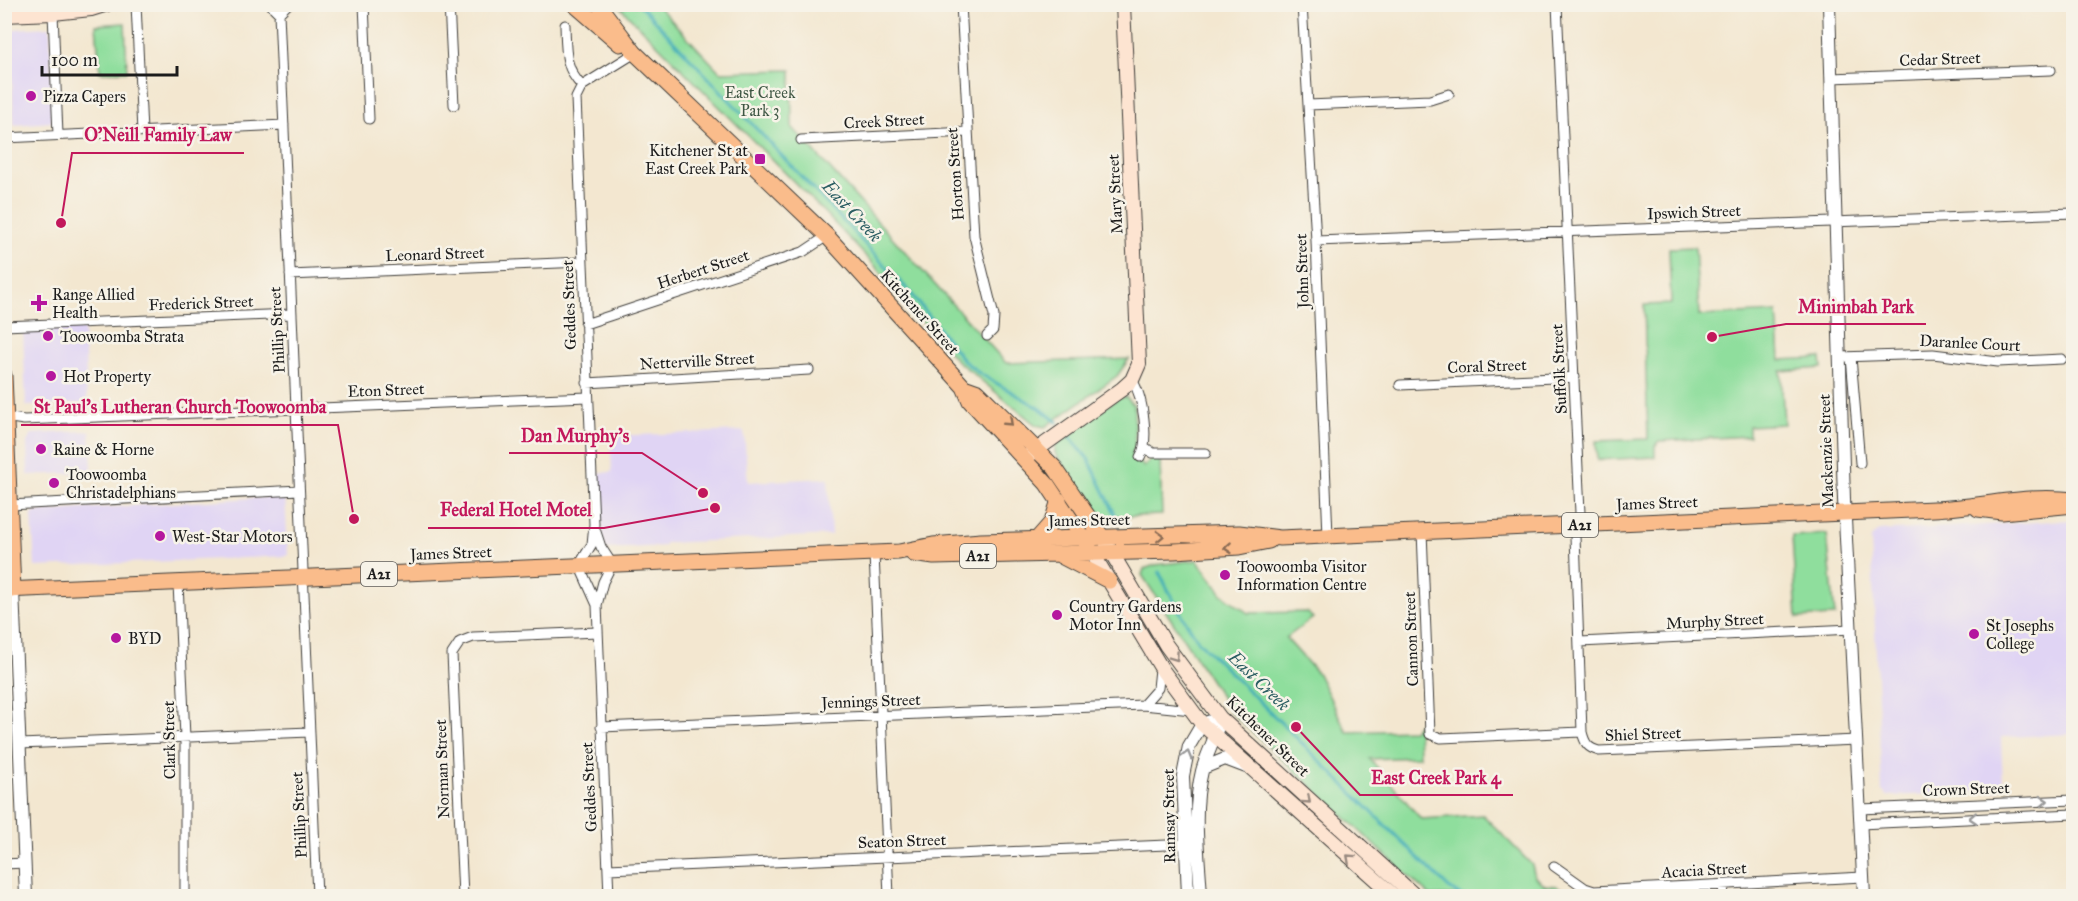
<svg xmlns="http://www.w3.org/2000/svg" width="2078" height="901" viewBox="0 0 2078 901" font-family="'IM FELL Great Primer',serif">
<rect width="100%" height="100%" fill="#f7f3e8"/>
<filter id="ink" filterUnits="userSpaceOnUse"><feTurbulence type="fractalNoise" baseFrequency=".0167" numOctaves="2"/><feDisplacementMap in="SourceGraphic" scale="12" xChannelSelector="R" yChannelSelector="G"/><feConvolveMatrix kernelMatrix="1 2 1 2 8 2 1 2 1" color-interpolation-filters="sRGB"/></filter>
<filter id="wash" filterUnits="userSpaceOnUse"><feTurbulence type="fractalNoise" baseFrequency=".008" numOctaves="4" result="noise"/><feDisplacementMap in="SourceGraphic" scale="24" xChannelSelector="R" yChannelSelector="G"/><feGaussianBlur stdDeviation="1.35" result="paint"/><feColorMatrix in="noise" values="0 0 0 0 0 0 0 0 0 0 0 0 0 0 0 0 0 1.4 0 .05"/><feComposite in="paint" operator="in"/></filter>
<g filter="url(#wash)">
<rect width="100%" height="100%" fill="#f3e7d0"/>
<path fill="#e0d4f4" d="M 50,27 L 52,122 L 14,125 L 10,34 L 15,29 Z
M 84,328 L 87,403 L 26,406 L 23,329 Z
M 90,431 L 92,472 L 28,475 L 27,442 L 32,434 Z
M 744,431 L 748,482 L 828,478 L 831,535 L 665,543 L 665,546 L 606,549 L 602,542 L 599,473 L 612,472 L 610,436 Z
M 285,496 L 288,556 L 35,567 L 32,515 L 35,512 Z
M 2073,520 L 2073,734 L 2001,737 L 2003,785 L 1998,791 L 1887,796 L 1882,791 L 1871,538 L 1879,531 Z"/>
<path fill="#8fde9d" stroke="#567d5c" stroke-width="1.5" d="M 618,5 L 657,5 L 720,72 L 791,70 L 792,127 L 1006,363 L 1129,359 L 1117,376 L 1045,427 L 1036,425 L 955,359 L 877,268 L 819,207 Z
M 125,23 L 127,71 L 100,72 L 96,25 Z
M 1695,247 L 1699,316 L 1777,312 L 1780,360 L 1821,358 L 1822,368 L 1781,371 L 1784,424 L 1749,426 L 1749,436 L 1660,441 L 1655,446 L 1655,457 L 1597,460 L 1596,441 L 1648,439 L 1644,305 L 1671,304 L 1669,248 Z
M 1126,397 L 1134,405 L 1135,447 L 1131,454 L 1144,467 L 1152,459 L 1160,459 L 1162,515 L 1106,517 L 1095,512 L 1055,453 L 1056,443 L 1118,398 Z
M 1827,534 L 1835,616 L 1797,618 L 1792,536 Z
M 1197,560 L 1222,594 L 1248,613 L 1306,612 L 1313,618 L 1286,638 L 1318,674 L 1347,732 L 1413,730 L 1418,724 L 1419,757 L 1370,759 L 1421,819 L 1483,815 L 1532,865 L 1535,877 L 1545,885 L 1557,886 L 1572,896 L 1430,896 L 1231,712 L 1142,575 L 1144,569 L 1155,565 Z"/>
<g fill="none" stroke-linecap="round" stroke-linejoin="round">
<path stroke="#3bacb7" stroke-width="3" d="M 639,4 L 910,292 L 963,360 L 979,373 L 1041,409 L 1057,422
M 1070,437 L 1089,460 L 1115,514
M 1159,572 L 1178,609 L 1199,642 L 1449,888 L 1461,896"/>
</g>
</g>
<g filter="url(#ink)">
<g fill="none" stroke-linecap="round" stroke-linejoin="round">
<g stroke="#3c3a37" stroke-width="11">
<path id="minor" d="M 136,4 L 142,132
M 270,4 L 279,13 L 317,896
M 364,4 L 369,119
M 449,4 L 454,105
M 961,4 L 974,236 L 994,316 L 993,330 L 987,336
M 1302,4 L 1316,241 L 1328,536
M 1557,4 L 1580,513 L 1575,536 L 1582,732
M 53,13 L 58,135
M 279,13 L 288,4
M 565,25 C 566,49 564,68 582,86
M 1831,78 L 2051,70
M 1308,105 L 1430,100 L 1449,94
M 4,138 L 284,125
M 801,140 L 968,132
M 1316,241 L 2074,213
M 290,275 L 582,262
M 585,324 L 803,252 L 827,236
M 4,326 L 292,314
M 1840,357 L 1933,354 L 1998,362 L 2062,359
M 1851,357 L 1860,463
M 1132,380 C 1143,396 1150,441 1140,457
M 587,383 L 809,370
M 1400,385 L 1575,377
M 4,417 L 24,420 L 588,397
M 1146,448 L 1153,453 L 1206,453
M 10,505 L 299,490
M 595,529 L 601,547 L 612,564 L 603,582 L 597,605 L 609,896
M 1422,531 L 1430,734 L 1441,738 L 1582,732 C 1585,744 1588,748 1599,751 L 1857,740
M 874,554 L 889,896
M 178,583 L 185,737 L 185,896
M 597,605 L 579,565 L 592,544 L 594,524 L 576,98 L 582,86 L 635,53
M 1580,642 L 1852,629
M 1143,705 L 1158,688 L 1160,669
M 601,727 L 1143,705 L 1192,710
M 20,744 L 310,732
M 1860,809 L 2074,800
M 1860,824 L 2074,814
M 4,864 L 25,863
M 1554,866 L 1585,888 L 1594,891 L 1863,877
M 608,869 L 1190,844
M 1723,885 L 1724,896
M 463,896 L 452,654 L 460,642 L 473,637 L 598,632"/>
</g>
<g stroke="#3c3a37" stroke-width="14">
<path id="tertiary" d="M 1829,4 L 1844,499 L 1864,896
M 13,590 L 26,896
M 1203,768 L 1225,759 L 1246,767
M 1188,896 L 1183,776 L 1189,746 L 1202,724 L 1220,718 C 1217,737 1207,752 1202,771 C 1192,811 1199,856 1201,896"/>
</g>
<g stroke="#3c3a37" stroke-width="16">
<path id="secondary" d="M 4,15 L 53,13 L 91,9 L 107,4
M 1028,456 L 1122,389 L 1132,380 L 1139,364 L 1123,4
M 1107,545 L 1166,645 L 1220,718 L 1415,896
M 1093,554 L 1163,671 L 1202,724 L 1394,896"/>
</g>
<g stroke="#3c3a37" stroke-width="17">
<path id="primary" d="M 574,4 L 620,44
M 598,4 L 635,53 L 827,236 L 964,387 L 970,401 L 1047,484 L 1089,547
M 964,387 L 978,392 L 1055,468 L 1102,537"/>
</g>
<g stroke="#3c3a37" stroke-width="17">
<path id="trunk" d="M 4,375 L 13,590
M 1978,509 L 2002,512 L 2074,505
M 1037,539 L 1052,522 L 1059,500
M 913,554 L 934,557 L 1174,551 L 1239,547 L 1269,541
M 1061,556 L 1109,581
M 4,590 L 899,552 L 933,545 L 981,541 L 1239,533 L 1280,538 L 1934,509 C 1981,507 2026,494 2074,500"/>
</g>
<use href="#minor" stroke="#fff" stroke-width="9"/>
<use href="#tertiary" stroke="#fff" stroke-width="12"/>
<use href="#secondary" stroke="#fde4d1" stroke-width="14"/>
<use href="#primary" stroke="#fabc8b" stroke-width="15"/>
<use href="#trunk" stroke="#fabc8b" stroke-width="15"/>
</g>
<defs><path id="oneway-chevron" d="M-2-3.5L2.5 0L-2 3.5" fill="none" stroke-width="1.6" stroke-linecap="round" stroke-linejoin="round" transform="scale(1.5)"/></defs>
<g stroke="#8b6c54">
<use href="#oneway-chevron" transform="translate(1009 422) rotate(43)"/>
<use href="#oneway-chevron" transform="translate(1160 536) rotate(-2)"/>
<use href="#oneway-chevron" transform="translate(1228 548) rotate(176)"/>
</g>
<g stroke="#988a80">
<use href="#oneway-chevron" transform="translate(1175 657) rotate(55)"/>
<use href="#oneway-chevron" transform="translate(1307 800) rotate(42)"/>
<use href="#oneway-chevron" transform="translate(1350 858) rotate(-138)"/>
</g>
<g stroke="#999">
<use href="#oneway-chevron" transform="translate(1187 755) rotate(-74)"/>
<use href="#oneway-chevron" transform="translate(2044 801) rotate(-3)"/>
<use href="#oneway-chevron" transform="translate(1973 818) rotate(177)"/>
</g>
</g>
<g fill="#b5179e" stroke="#f7f3e8" stroke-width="2">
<circle cx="31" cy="96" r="6"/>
<rect x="754" y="153" width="12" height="12" rx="3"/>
<path d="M36 294h6v6h6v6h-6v6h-6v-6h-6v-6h6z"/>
<circle cx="48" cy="336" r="6"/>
<circle cx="51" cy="376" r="6"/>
<circle cx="41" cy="449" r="6"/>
<circle cx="54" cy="483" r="6"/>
<circle cx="160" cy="536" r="6"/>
<circle cx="1225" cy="575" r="6"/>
<circle cx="1057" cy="615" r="6"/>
<circle cx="1974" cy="634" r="6"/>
<circle cx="116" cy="638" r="6"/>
</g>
<g text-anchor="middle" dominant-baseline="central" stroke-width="5" stroke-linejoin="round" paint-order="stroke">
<g fill="#f7f3e8" stroke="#5e5c59" stroke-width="1.5">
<rect x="1562" y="513" width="36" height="24" rx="4.5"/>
<rect x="960" y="544" width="36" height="24" rx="4.5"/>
<rect x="361" y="562" width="36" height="24" rx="4.5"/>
</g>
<g font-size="15" font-weight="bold" fill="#1c1c1c">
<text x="1580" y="525">A21</text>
<text x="978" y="556">A21</text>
<text x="379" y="574">A21</text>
</g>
<g font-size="16" fill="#1c1c1c" stroke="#f7f3e8">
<text transform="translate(1940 59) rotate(-2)">Cedar Street</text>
<text transform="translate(884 121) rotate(-3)">Creek Street</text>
<text transform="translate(955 174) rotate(-94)">Horton Street</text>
<text transform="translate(1115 194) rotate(-93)">Mary Street</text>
<text transform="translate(1694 212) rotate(-2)">Ipswich Street</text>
<text transform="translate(435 254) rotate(-2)">Leonard Street</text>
<text transform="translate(703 269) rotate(-18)">Herbert Street</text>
<text transform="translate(1302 271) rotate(-92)">John Street</text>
<text transform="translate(201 303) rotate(-2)">Frederick Street</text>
<text transform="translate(569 305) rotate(-92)">Geddes Street</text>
<text transform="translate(920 312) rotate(48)">Kitchener Street</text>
<text transform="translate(277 330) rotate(-93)">Phillip Street</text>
<text transform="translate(1970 343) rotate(3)">Daranlee Court</text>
<text transform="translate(697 361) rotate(-3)">Netterville Street</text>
<text transform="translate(1487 366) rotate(-2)">Coral Street</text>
<text transform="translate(1559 369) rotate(-93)">Suffolk Street</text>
<text transform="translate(386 390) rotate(-2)">Eton Street</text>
<text transform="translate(1826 451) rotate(-92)">Mackenzie Street</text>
<text transform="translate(1657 503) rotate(-2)">James Street</text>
<text transform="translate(1089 520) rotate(-1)">James Street</text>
<text transform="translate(451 553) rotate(-2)">James Street</text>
<text transform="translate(1715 621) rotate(-3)">Murphy Street</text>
<text transform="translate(1411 639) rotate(-92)">Cannon Street</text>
<text transform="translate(871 701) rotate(-2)">Jennings Street</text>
<text transform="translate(1643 734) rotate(-2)">Shiel Street</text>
<text transform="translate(1268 736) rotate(44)">Kitchener Street</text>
<text transform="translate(169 740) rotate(-91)">Clark Street</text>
<text transform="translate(442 769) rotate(-92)">Norman Street</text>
<text transform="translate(589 787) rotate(-93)">Geddes Street</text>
<text transform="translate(1966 789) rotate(-2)">Crown Street</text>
<text transform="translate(299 815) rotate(-93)">Phillip Street</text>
<text transform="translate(1169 816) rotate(-91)">Ramsay Street</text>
<text transform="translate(902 841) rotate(-2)">Seaton Street</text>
<text transform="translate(1704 870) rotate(-3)">Acacia Street</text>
</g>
<g font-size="16" fill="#3e5643" stroke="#f7f3e8">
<text x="760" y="92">East Creek<tspan x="760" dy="18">Park 3</tspan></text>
</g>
<g font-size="16" fill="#1c1c1c" stroke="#f7f3e8" text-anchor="start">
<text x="43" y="96">Pizza Capers</text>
<text x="748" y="150" text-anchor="end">Kitchener St at<tspan x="748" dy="18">East Creek Park</tspan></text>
<text x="52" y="294">Range Allied<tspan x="52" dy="18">Health</tspan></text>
<text x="60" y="336">Toowoomba Strata</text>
<text x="63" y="376">Hot Property</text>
<text x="53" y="449">Raine &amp; Horne</text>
<text x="66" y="474">Toowoomba<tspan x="66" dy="18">Christadelphians</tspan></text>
<text x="172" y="536">West-Star Motors</text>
<text x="1237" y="566">Toowoomba Visitor<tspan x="1237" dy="18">Information Centre</tspan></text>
<text x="1069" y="606">Country Gardens<tspan x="1069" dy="18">Motor Inn</tspan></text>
<text x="1986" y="625">St Josephs<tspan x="1986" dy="18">College</tspan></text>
<text x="128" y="638">BYD</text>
</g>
<g font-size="18" font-style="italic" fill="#2a5d62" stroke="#f7f3e8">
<text transform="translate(852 211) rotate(47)">East Creek</text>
<text transform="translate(1259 681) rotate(44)">East Creek</text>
</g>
</g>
<path fill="none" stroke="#c2185b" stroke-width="2" d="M61 223L72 153H244M1712 337L1786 324H1926M354 519L338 425H21M703 493L642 453H509M715 508L604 528H428M1296 727L1360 795H1513"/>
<g fill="#c2185b" stroke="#f7f3e8" stroke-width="2">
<circle cx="61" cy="223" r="6"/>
<circle cx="1712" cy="337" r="6"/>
<circle cx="354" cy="519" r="6"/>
<circle cx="703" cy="493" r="6"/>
<circle cx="715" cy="508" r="6"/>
<circle cx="1296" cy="727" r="6"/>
</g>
<g font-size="18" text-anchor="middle" font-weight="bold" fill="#c2185b" stroke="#f7f3e8" stroke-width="5" stroke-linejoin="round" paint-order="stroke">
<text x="158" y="141">O'Neill Family Law</text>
<text x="1856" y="313">Minimbah Park</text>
<text x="180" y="413">St Paul's Lutheran Church Toowoomba</text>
<text x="575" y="442">Dan Murphy's</text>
<text x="516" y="516">Federal Hotel Motel</text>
<text x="1436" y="784">East Creek Park 4</text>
</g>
<rect width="2078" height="901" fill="none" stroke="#f7f3e8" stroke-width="24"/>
<path d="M42 66v9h135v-9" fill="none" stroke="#1c1c1c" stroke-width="3"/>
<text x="51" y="66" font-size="18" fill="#1c1c1c" stroke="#f7f3e8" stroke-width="4.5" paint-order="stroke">100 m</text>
</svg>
